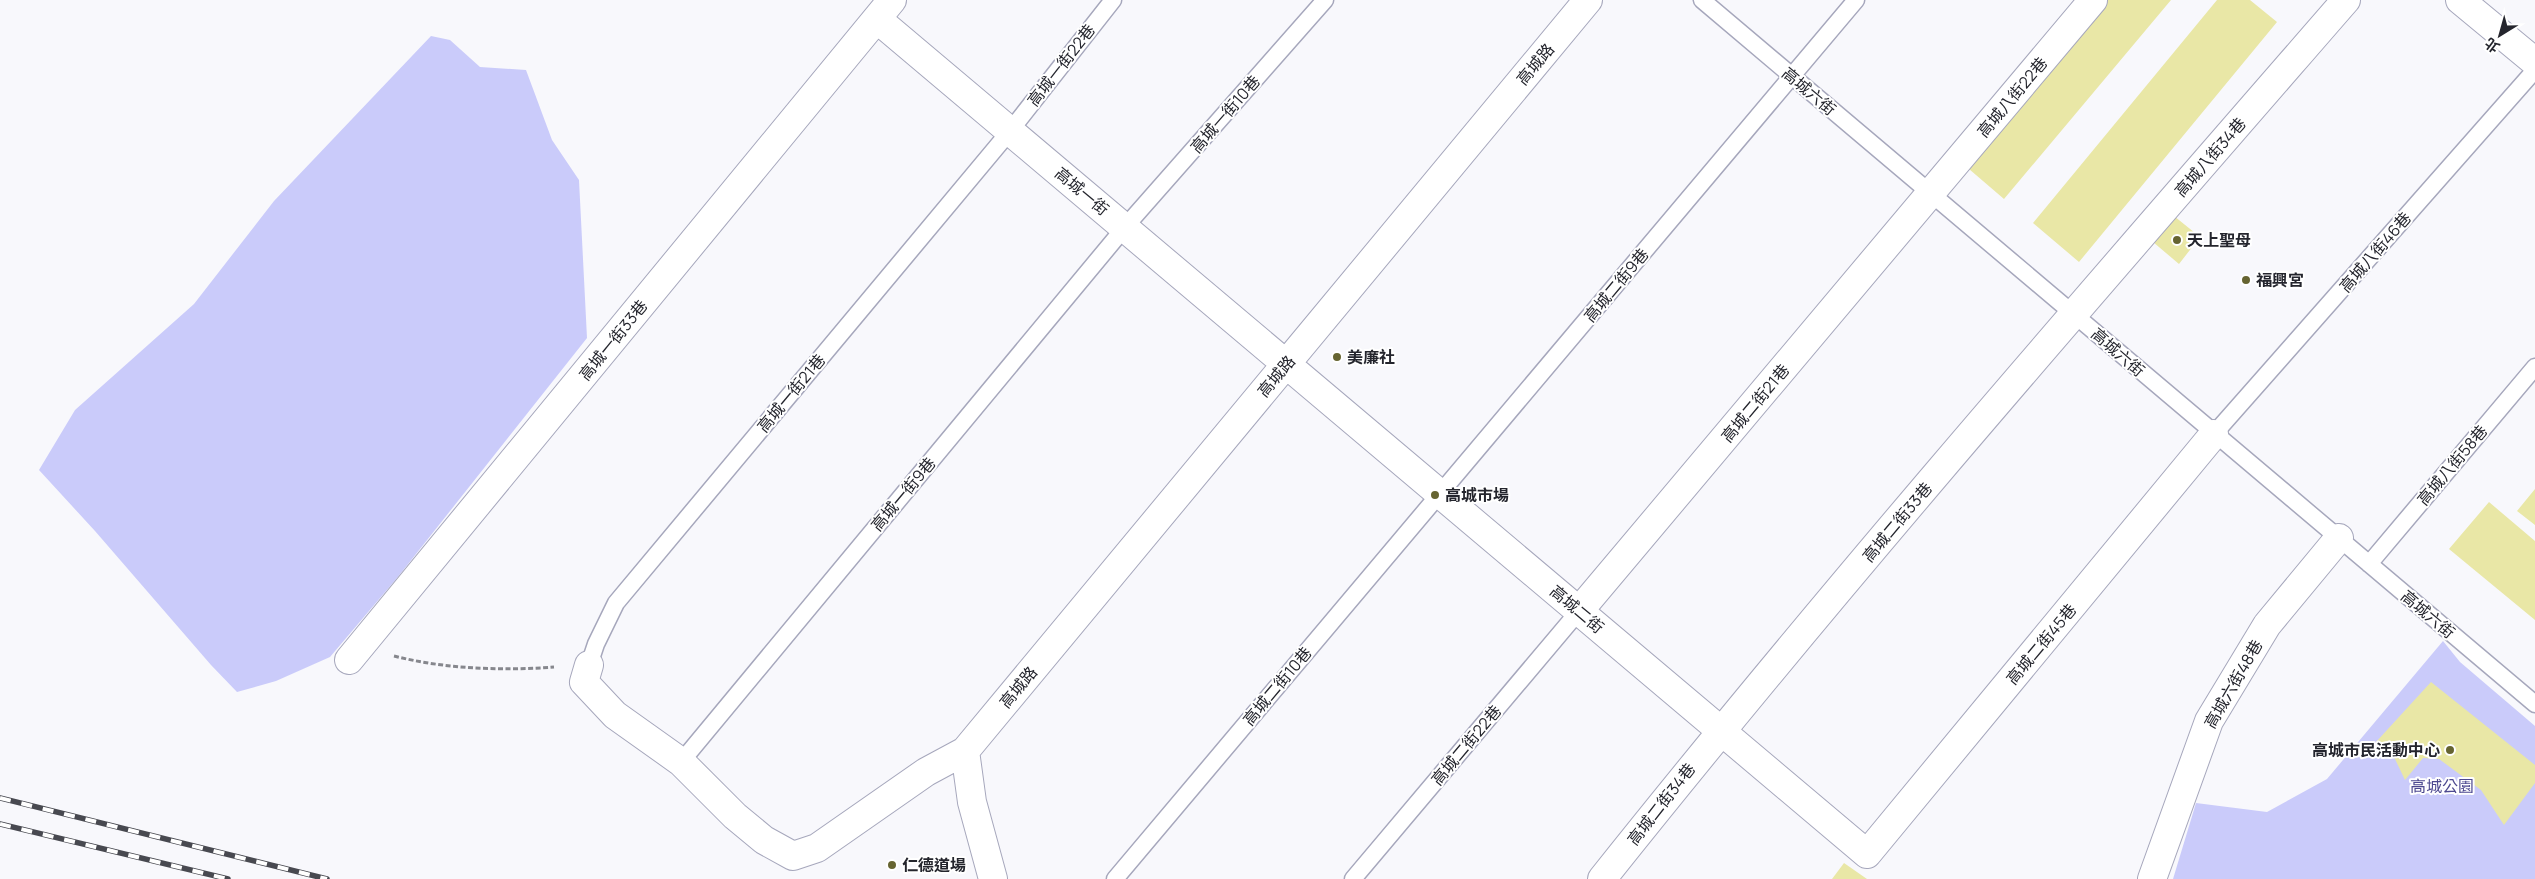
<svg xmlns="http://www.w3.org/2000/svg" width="2535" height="879" viewBox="0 0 2535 879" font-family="Manrope,'Noto Sans TC',sans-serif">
<rect width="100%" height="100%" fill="#f8f8fc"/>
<path fill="#cacbfa" d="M 431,36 L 450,40 L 480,67 L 526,70 L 552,140 L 579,180 L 587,338 L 397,578 L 330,657 L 276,681 L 237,692 L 211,665 L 95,531 L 39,470 L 75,410 L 194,304 L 274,201 Z
M 2443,641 L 2460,662 L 2535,726 L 2535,879 L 2173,879 L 2196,803 L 2267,812 L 2327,779 Z"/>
<path fill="#e9e7a6" d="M 2099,0 L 2171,0 L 2004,199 L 1962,163 Z
M 2217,0 L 2250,0 L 2277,22 L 2079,262 L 2033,223 Z
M 2174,216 L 2200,237 L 2179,264 L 2153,242 Z
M 2535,489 L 2535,525 L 2517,511 Z
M 2489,502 L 2535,541 L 2535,620 L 2449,549 Z
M 2431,682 L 2535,765 L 2535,783 L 2504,825 L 2481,790 L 2439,759 L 2423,758 L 2405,780 L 2395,759 L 2376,742 Z
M 1844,863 L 1867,879 L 1832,879 Z"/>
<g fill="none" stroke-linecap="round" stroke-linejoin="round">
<g stroke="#a6a7bc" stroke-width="19">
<path id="lane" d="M 1702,0 L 2535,704
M 2214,434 L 2535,70
M 2369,564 L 2535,367
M 589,665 L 596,644 L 616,603 L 1010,131 L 1113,0
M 681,762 L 1125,227 L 1325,0
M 1115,879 L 1856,0
M 1353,879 L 1579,611"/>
</g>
<g stroke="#a6a7bc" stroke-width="30">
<path id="street" d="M 2460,0 L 2535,62
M 877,19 L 1867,854 L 2214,434
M 1579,611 L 2093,0
M 349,660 L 892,0
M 589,665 L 584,682 L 615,715 L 681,762 L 735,816 L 764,840 L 793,856 L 817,848 L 926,772 L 965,751
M 993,879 L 972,802 L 965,751 L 1588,0
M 1602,879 C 1841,579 2094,290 2346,0
M 2152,879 L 2209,721 L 2267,625 L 2339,538"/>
</g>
<path stroke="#86878d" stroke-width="3" stroke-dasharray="5 2.5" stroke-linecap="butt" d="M 394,656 C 445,669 502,671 554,667"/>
<use href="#lane" stroke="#fff" stroke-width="16"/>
<use href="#street" stroke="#fff" stroke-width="28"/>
<g stroke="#484950" stroke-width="5.5">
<path id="rail" d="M 0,798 L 327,879
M 0,824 L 228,879"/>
</g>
<use href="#rail" stroke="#fff" stroke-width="4" stroke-dasharray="11" stroke-linecap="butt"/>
</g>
<g fill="#666431" stroke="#fff" stroke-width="2">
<circle cx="2177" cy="240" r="5"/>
<circle cx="2246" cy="280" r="5"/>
<circle cx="1337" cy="357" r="5"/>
<circle cx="1435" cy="495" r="5"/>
<circle cx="2450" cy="750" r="5"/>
<circle cx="892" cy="865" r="5"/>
</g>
<g text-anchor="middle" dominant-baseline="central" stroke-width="4" stroke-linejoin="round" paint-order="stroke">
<g font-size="16" fill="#24252d" stroke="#fff">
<text transform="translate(1535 64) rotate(-50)">高城路</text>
<text transform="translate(1061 65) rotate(-52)">高城一街22巷</text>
<text transform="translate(1809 91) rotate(40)">高城六街</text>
<text transform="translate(2012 97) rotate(-50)">高城八街22巷</text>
<text transform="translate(1225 114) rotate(-49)">高城一街10巷</text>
<text transform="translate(2210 157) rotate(-49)">高城八街34巷</text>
<text transform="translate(1082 191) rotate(40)">高城一街</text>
<text transform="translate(2375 252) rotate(-49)">高城八街46巷</text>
<text transform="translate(1616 285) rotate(-50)">高城二街9巷</text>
<text transform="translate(613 340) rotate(-51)">高城一街33巷</text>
<text transform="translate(2118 352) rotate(41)">高城六街</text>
<text transform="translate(1276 376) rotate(-50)">高城路</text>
<text transform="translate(791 393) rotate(-50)">高城一街21巷</text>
<text transform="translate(1755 403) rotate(-50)">高城二街21巷</text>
<text transform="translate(2452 465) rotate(-50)">高城八街58巷</text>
<text transform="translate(903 494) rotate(-50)">高城一街9巷</text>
<text transform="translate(1897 522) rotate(-50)">高城二街33巷</text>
<text transform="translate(1577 609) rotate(40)">高城二街</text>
<text transform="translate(2428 614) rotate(40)">高城六街</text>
<text transform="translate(2041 644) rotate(-50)">高城二街45巷</text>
<text transform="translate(2233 684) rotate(-60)">高城六街48巷</text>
<text transform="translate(1277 686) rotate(-50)">高城二街10巷</text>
<text transform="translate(1018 687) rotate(-50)">高城路</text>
<text transform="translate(1466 745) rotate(-50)">高城二街22巷</text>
<text transform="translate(1661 804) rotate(-52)">高城二街34巷</text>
</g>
<g font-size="16" font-weight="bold" fill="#24252d" stroke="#fff" text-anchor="start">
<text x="2187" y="240">天上聖母</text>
<text x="2256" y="280">福興宮</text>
<text x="1347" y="357">美廉社</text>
<text x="1445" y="495">高城市場</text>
<text x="2440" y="750" text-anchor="end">高城市民活動中心</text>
<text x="902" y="865">仁德道場</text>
</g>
<g font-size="16" fill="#4d4990" stroke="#fff">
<text x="2442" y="786">高城公園</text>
</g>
</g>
<g transform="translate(2500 35) rotate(217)" stroke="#ffffff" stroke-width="4" paint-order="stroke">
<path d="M0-4L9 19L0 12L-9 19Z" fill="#24252d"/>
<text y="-8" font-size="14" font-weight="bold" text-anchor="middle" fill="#24252d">北</text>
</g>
</svg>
